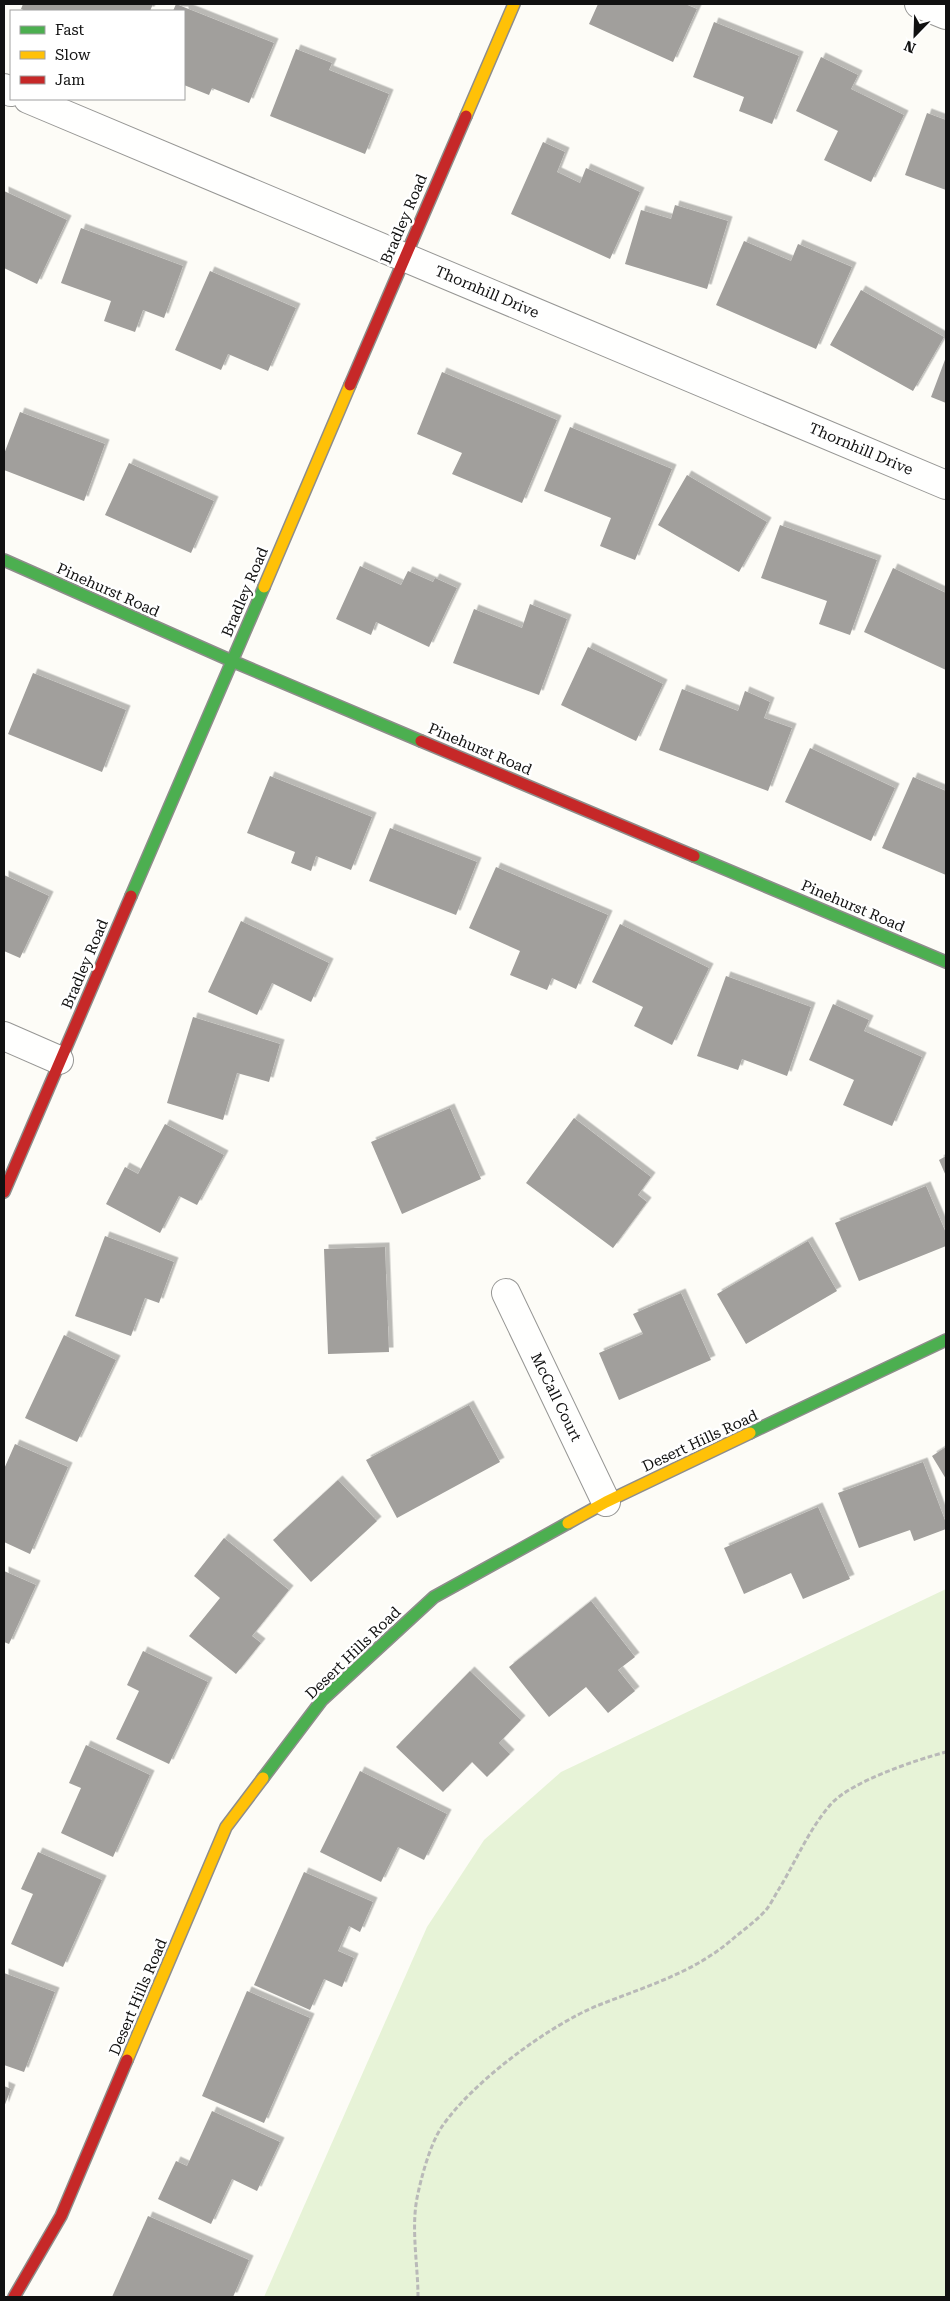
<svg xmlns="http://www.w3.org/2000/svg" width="950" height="2301" viewBox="0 0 950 2301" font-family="'Roboto Serif',serif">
<defs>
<filter id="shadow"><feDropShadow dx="4.5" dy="-4.5" stdDeviation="0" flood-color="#0004"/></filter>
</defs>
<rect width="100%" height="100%" fill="#fdfcf7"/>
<path fill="#e7f3d7" d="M 946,1589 L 946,2297 L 264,2297 L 427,1927 L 484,1840 L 561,1772 Z"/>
<path fill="#a19f9c" filter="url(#shadow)" d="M 23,4 L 153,4 L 150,11 L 26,11 L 21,9 Z
M 176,4 L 274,43 L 249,103 L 212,88 L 209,95 L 184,85 L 184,11 L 173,11 Z
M 598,4 L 685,4 L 697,9 L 673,62 L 589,24 Z
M 714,22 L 799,56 L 772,124 L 739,111 L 744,97 L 693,77 Z
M 296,49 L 332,63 L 329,70 L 389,94 L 365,154 L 270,116 Z
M 821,57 L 858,75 L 851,89 L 904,115 L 871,182 L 824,160 L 838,131 L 796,111 Z
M 927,113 L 946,120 L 946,190 L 905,175 Z
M 543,142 L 565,152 L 557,172 L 580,183 L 586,168 L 640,192 L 610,259 L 511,214 Z
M 4,191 L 67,220 L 37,284 L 4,268 Z
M 675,205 L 728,221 L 707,289 L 625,264 L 641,210 L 671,219 Z
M 81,228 L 183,266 L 164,318 L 143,310 L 135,332 L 104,321 L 111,301 L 61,283 Z
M 744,241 L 791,261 L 798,244 L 852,267 L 816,349 L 716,305 Z
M 210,271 L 296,308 L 268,371 L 228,354 L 221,370 L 175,350 Z
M 861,290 L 944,337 L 913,391 L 830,345 Z
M 946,357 L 946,403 L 931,397 Z
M 442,372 L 557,420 L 522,503 L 452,474 L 462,453 L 417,434 Z
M 20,412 L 105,444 L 84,501 L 4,470 L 4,454 Z
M 570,427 L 672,469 L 635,560 L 600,546 L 611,518 L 544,491 Z
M 129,463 L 214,501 L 191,553 L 105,515 Z
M 687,475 L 767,522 L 739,572 L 658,525 Z
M 780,525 L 877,560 L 850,635 L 819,624 L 827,601 L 761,578 Z
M 360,566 L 401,585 L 408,571 L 433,582 L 435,578 L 457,588 L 429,647 L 376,622 L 371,635 L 336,619 Z
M 893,568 L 946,593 L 946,670 L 864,632 Z
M 530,604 L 567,619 L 539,695 L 453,663 L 474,609 L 522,628 Z
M 588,647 L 663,684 L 636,741 L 561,705 Z
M 33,673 L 126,710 L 102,772 L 8,734 Z
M 682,689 L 738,711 L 745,691 L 770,702 L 764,718 L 792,728 L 768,791 L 659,750 Z
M 810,748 L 895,788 L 871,841 L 785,802 Z
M 270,776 L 372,817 L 351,870 L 316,856 L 311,871 L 291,863 L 295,852 L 247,833 Z
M 913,777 L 946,791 L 946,875 L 882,848 Z
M 390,828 L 477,862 L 456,915 L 369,881 Z
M 496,867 L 608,915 L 576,989 L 552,978 L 547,990 L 510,975 L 520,951 L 469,928 Z
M 4,875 L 49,896 L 20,958 L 4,951 Z
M 241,921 L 329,963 L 311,1002 L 272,983 L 257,1015 L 208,992 Z
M 620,924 L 709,968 L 672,1045 L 634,1026 L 643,1007 L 592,982 Z
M 726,976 L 811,1007 L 787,1076 L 742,1059 L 738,1070 L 697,1056 Z
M 833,1004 L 869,1020 L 864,1031 L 922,1057 L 892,1126 L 843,1105 L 854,1080 L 809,1060 Z
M 193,1017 L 280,1044 L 269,1082 L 237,1073 L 223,1120 L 167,1103 Z
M 450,1108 L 481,1179 L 402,1214 L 371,1142 Z
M 574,1118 L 651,1177 L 638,1195 L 647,1202 L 613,1248 L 526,1183 Z
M 165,1124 L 224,1155 L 197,1205 L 179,1196 L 160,1233 L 106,1204 L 125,1167 L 138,1174 Z
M 946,1156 L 946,1176 L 939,1160 Z
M 926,1186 L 946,1233 L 946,1246 L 859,1281 L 835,1223 Z
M 105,1236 L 174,1262 L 159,1303 L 145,1298 L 131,1336 L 75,1316 Z
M 808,1241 L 837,1291 L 746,1344 L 717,1294 Z
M 385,1247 L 389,1352 L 328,1354 L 324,1249 Z
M 681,1293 L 711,1360 L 619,1400 L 599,1353 L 643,1334 L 633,1314 Z
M 64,1335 L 116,1360 L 77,1442 L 25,1418 Z
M 469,1405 L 500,1462 L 397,1518 L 366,1460 Z
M 15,1444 L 68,1467 L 30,1554 L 4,1542 L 4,1469 Z
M 946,1447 L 946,1479 L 932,1456 Z
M 923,1462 L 946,1523 L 946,1529 L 914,1541 L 910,1530 L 859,1548 L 838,1493 Z
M 338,1480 L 377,1521 L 311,1582 L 273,1540 Z
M 818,1507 L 850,1579 L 803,1599 L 791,1573 L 744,1594 L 724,1548 Z
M 224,1538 L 289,1590 L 252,1636 L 261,1643 L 236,1674 L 189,1636 L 220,1598 L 194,1576 Z
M 4,1571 L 36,1585 L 9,1644 L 4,1642 Z
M 591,1601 L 635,1657 L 618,1670 L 635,1691 L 608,1713 L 586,1687 L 549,1717 L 509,1667 Z
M 143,1651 L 208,1682 L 169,1764 L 116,1739 L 139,1691 L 127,1685 Z
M 470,1671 L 521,1720 L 499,1743 L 510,1754 L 487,1777 L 472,1762 L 443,1792 L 396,1747 Z
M 86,1745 L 150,1775 L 113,1857 L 61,1833 L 81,1788 L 69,1783 Z
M 360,1771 L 447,1814 L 424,1860 L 398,1847 L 381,1882 L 320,1852 Z
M 38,1852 L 102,1880 L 63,1967 L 11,1944 L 33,1894 L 21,1889 Z
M 304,1872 L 373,1902 L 360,1932 L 349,1926 L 338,1951 L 354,1958 L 342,1987 L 324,1979 L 310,2010 L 254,1985 Z
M 4,1973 L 55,1992 L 24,2072 L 4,2065 Z
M 247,1991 L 310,2018 L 264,2123 L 202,2096 Z
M 4,2086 L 11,2089 L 4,2107 Z
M 212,2111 L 280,2142 L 257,2191 L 232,2179 L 211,2224 L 158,2199 L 176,2161 L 187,2166 Z
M 148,2216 L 249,2260 L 233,2297 L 112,2297 Z"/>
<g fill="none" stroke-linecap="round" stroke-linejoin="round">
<g stroke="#979795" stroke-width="30">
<path id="street" d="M 919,4 L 946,15
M 4,88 L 11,92
M 28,99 L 946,485
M 4,1036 L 59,1060
M 506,1293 L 606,1502"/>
</g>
<g stroke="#8e8d8b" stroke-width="14">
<path id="fast" d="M 4,560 L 232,661 L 421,741
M 694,856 L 946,962
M 131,896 L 264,587
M 750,1433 L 946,1340
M 263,1778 L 322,1700 L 434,1597 L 568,1523"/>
</g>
<g stroke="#8e8d8b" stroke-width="14">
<path id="slow" d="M 466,116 L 514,4
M 264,587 L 350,385
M 568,1523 L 606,1502 L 750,1433
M 127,2060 L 226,1827 L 263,1778"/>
</g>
<g stroke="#8e8d8b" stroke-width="14">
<path id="jam" d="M 350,385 L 466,116
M 421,741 L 694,856
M 4,1192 L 131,896
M 14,2297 L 61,2216 L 127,2060"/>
</g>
<path stroke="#b9b9b8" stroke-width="3" stroke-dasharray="5 2.5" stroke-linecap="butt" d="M 418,2297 C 418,2265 411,2230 417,2198 C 421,2178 430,2145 441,2128 C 471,2083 549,2025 599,2005 C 647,1986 696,1972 735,1937 C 745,1929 757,1920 766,1910 C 771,1904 775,1895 779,1889 C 796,1861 809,1829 831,1804 C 852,1781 916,1760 946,1752"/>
<use href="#street" stroke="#fffffe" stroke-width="28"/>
<use href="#fast" stroke="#4caf50" stroke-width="11"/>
<use href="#slow" stroke="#ffc107" stroke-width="11"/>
<use href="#jam" stroke="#c62828" stroke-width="11"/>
</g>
<g text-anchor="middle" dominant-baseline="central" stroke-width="5" stroke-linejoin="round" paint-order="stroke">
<g font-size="15" fill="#111" stroke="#fff">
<text transform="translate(404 219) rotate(-67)">Bradley Road</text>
<text transform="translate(487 292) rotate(23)">Thornhill Drive</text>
<text transform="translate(861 449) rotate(23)">Thornhill Drive</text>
<text transform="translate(108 590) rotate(24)">Pinehurst Road</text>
<text transform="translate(245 592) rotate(-67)">Bradley Road</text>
<text transform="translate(480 749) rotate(23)">Pinehurst Road</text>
<text transform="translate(853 906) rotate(23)">Pinehurst Road</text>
<text transform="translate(85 964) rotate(-67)">Bradley Road</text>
<text transform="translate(556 1397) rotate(64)">McCall Court</text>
<text transform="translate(700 1441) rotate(-25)">Desert Hills Road</text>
<text transform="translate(353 1653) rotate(-44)">Desert Hills Road</text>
<text transform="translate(138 1997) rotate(-67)">Desert Hills Road</text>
</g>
</g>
<rect width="950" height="2301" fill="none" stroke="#111111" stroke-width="10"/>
<rect x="10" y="10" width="175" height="90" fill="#ffffff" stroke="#a0a0a0"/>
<rect x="20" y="26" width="25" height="8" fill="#4caf50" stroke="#a0a0a0"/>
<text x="55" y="35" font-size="15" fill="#111111">Fast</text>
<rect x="20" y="51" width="25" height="8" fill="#ffc107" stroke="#a0a0a0"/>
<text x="55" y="60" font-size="15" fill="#111111">Slow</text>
<rect x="20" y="76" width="25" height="8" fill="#c62828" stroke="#a0a0a0"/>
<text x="55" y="85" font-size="15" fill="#111111">Jam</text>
<g transform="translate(915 35) rotate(203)" stroke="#ffffff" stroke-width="4" paint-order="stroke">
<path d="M0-4L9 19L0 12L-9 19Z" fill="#111111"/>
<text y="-8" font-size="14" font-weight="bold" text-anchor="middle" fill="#111111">N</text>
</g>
</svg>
